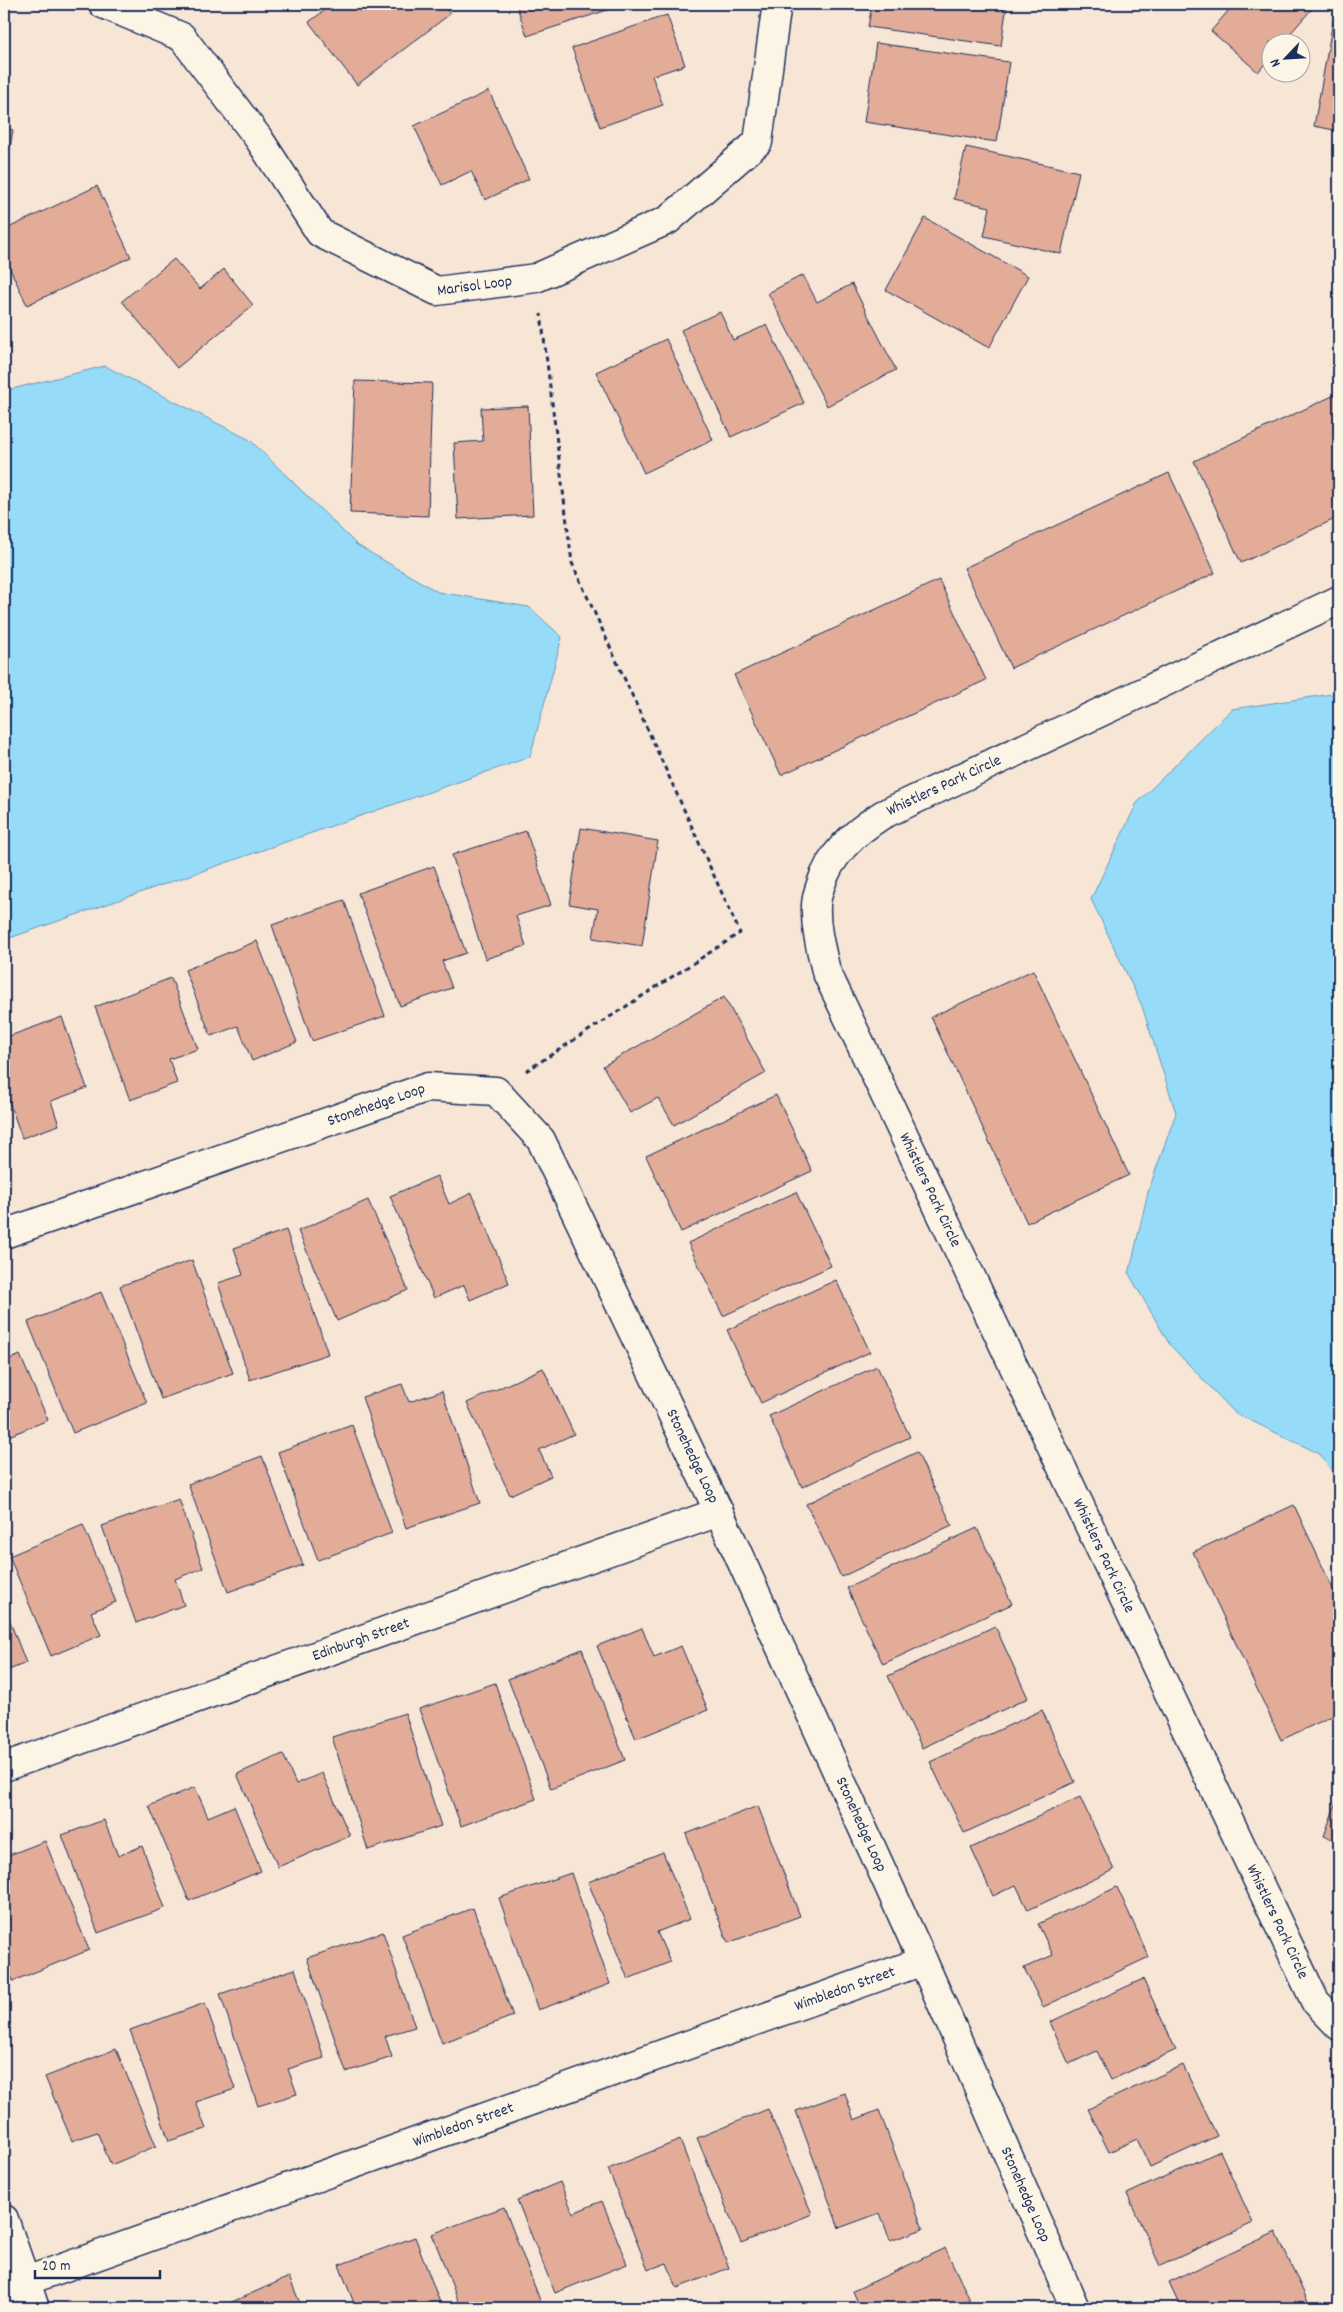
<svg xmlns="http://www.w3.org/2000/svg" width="1343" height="2312" viewBox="0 0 1343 2312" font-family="Dekko,sans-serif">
<rect width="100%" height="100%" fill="#f7e6d6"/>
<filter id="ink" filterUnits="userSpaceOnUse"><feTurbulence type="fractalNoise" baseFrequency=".02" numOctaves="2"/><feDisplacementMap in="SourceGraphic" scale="10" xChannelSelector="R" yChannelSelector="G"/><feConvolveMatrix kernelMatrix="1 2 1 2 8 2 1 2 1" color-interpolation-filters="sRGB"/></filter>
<g filter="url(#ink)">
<path fill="#96dcf8" stroke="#6597ba" d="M 105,366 L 250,440 L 357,545 L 438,592 L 529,607 L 562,637 L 530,757 L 4,940 L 4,391 Z
M 1339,693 L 1339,1482 L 1320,1454 L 1235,1413 L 1170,1345 L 1129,1274 L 1148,1192 L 1176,1113 L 1142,1006 L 1091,899 L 1137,803 L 1232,709 Z"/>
<path fill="#e2ac98" stroke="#1b2f5e" d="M 333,4 L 442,4 L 450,14 L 357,85 L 309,22 Z
M 516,4 L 626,4 L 527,36 Z
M 872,4 L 1007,4 L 1001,46 L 868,27 Z
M 1234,4 L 1316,4 L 1283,42 L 1270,42 L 1270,58 L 1258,72 L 1211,31 Z
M 1336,4 L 1339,4 L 1339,131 L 1314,126 Z
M 667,15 L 685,65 L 652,76 L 663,105 L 600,127 L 572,48 Z
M 876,43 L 1009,62 L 997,142 L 864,122 Z
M 489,91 L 529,179 L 485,200 L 471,171 L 442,185 L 414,126 Z
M 4,128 L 13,130 L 4,183 Z
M 966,147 L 1079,172 L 1061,254 L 984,236 L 990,207 L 954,199 Z
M 97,186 L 131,257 L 27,305 L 4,256 L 4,230 Z
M 925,218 L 1028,276 L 989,348 L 886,290 Z
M 174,259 L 200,289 L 224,269 L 253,305 L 177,368 L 122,301 Z
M 803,275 L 817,302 L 852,284 L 896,370 L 827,406 L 768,293 Z
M 720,312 L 733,340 L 767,325 L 804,403 L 731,437 L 681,330 Z
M 666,339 L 713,440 L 644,473 L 596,372 Z
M 355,381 L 432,383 L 428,516 L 350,513 Z
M 1339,393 L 1339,517 L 1241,563 L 1194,461 Z
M 528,406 L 533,515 L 458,519 L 454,443 L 483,441 L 481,408 Z
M 1169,473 L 1215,573 L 1011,668 L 964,568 Z
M 939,580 L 986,680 L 781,775 L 734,675 Z
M 581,828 L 658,841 L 642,946 L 593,938 L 598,909 L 569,904 Z
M 526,831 L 551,905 L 516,916 L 526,946 L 485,959 L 452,855 Z
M 434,866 L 466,953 L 442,961 L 452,988 L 400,1006 L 358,893 Z
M 344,900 L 385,1016 L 312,1041 L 272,925 Z
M 257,941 L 297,1042 L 252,1061 L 238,1026 L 211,1036 L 185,970 Z
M 1033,970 L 1129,1175 L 1027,1223 L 931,1017 Z
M 171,978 L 198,1049 L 169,1059 L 177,1083 L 130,1100 L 95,1007 Z
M 724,997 L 766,1073 L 674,1125 L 658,1098 L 630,1113 L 603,1066 Z
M 62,1017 L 87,1088 L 51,1101 L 59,1125 L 22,1138 L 4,1087 L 4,1038 Z
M 776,1095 L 812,1171 L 681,1232 L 646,1156 Z
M 437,1176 L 449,1204 L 472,1193 L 509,1283 L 470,1300 L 464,1285 L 434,1298 L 390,1196 Z
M 796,1192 L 831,1266 L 723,1316 L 688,1243 Z
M 368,1200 L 408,1290 L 337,1321 L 298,1231 Z
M 286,1230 L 328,1354 L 250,1380 L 218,1283 L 243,1275 L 234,1248 Z
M 192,1260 L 233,1373 L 161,1399 L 120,1286 Z
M 836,1280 L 870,1352 L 761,1403 L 727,1330 Z
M 101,1292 L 147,1403 L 73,1433 L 28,1322 Z
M 20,1355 L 48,1420 L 4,1438 L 4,1362 Z
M 877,1366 L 910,1437 L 802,1487 L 769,1416 Z
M 543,1368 L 574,1434 L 539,1450 L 551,1476 L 510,1495 L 467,1403 Z
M 402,1384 L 409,1402 L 442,1391 L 480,1503 L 406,1528 L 362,1397 Z
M 352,1425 L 392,1533 L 318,1560 L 278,1452 Z
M 917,1452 L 952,1525 L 841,1577 L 806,1504 Z
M 262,1456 L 303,1565 L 228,1592 L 188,1484 Z
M 179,1499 L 203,1568 L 175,1579 L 184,1605 L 136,1623 L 102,1526 Z
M 1294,1505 L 1339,1602 L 1339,1713 L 1281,1740 L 1193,1552 Z
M 83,1525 L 116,1602 L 91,1612 L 101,1635 L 51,1656 L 9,1556 Z
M 977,1528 L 1012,1604 L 883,1664 L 847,1588 Z
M 4,1606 L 26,1663 L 4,1672 Z
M 995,1626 L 1028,1698 L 922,1748 L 888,1676 Z
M 642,1628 L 654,1657 L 681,1646 L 708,1710 L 636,1739 L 597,1646 Z
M 582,1649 L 625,1760 L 551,1789 L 508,1679 Z
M 495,1683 L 536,1799 L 461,1826 L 419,1709 Z
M 1042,1710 L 1075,1782 L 964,1833 L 930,1762 Z
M 405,1713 L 441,1826 L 368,1850 L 332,1737 Z
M 283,1754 L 296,1784 L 322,1773 L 350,1836 L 278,1867 L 237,1774 Z
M 195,1787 L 208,1817 L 234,1806 L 261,1871 L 189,1901 L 149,1806 Z
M 1339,1795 L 1339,1842 L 1324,1836 Z
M 1080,1797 L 1114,1870 L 1028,1910 L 1016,1885 L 993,1896 L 971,1848 Z
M 758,1806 L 800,1916 L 728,1943 L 686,1834 Z
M 104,1820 L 118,1856 L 142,1846 L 165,1908 L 98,1933 L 62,1835 Z
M 45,1841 L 89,1950 L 13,1981 L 4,1958 L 4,1857 Z
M 663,1852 L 690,1919 L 657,1932 L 670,1962 L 628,1979 L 588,1882 Z
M 571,1873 L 610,1984 L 538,2010 L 499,1898 Z
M 1117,1887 L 1149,1957 L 1043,2007 L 1024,1968 L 1053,1955 L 1038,1924 Z
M 473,1908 L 513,2016 L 442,2043 L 402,1935 Z
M 383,1932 L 415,2027 L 385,2036 L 392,2057 L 346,2072 L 307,1958 Z
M 295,1969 L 324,2058 L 288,2069 L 297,2094 L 258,2106 L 220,1994 Z
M 1143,1979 L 1176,2050 L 1111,2080 L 1097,2051 L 1069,2064 L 1050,2022 Z
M 205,2003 L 235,2089 L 196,2102 L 206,2129 L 169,2141 L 130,2030 Z
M 116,2049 L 156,2146 L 111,2165 L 97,2132 L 72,2141 L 45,2077 Z
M 1183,2065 L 1217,2136 L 1150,2167 L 1137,2139 L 1109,2152 L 1088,2109 Z
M 845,2093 L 854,2120 L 879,2110 L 923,2229 L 890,2241 L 880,2213 L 839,2228 L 796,2111 Z
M 768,2109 L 812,2214 L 741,2243 L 697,2138 Z
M 680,2140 L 729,2268 L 677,2288 L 667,2263 L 648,2270 L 608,2169 Z
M 1220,2151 L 1253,2223 L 1160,2266 L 1127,2194 Z
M 560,2182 L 573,2213 L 602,2201 L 627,2264 L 555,2293 L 517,2200 Z
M 504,2207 L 543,2308 L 461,2308 L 432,2234 Z
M 1276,2232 L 1308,2302 L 1295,2308 L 1181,2308 L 1169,2282 Z
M 415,2237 L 442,2308 L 356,2308 L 339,2265 Z
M 945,2248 L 970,2300 L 953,2308 L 860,2308 L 853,2291 Z
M 289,2277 L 302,2308 L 218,2308 Z"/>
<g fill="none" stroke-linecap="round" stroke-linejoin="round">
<g stroke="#1b2f5e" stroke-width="31">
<g id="street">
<path id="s1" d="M 103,4 L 182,37 L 259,139 L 320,233 L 437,291 L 536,278 L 668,220 L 758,142 L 776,10 L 774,4"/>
<path id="s2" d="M 1339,600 L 882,815 C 854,833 830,854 820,887 C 818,893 816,899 816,906 C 815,928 821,949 826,971 L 1315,2001 L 1339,2026"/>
<path id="s3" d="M 4,1234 L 428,1087 L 496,1091 L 541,1140 L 719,1512 L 923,1961 L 1075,2308"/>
<path id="s4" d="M 4,1767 L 719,1512"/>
<path d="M 4,2219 L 35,2308"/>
<path id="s5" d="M 4,2292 L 26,2281 L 923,1961"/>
</g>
</g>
<path stroke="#1b2f5e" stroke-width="3" stroke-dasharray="5 4" stroke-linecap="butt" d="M 526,1071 L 740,933 L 572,563 L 541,314"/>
<use href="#street" stroke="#fcf5e5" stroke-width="28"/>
</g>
</g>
<g text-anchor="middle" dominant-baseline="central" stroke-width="4" stroke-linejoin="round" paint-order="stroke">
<g font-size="16" fill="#1b2f5e" stroke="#fcf5e5">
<text stroke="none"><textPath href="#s1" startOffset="494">Marisol Loop</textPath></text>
<text transform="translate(944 786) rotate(-25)">Whistlers Park Circle</text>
<text stroke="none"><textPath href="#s3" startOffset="394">Stonehedge Loop</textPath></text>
<text stroke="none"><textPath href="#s2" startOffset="930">Whistlers Park Circle</textPath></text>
<text stroke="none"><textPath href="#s3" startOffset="934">Stonehedge Loop</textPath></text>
<text stroke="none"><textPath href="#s2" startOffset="1335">Whistlers Park Circle</textPath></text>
<text stroke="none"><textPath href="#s4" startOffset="379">Edinburgh Street</textPath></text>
<text stroke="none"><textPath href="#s3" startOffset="1339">Stonehedge Loop</textPath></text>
<text stroke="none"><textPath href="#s2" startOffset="1740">Whistlers Park Circle</textPath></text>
<text stroke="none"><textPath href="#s5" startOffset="894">Wimbledon Street</textPath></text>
<text stroke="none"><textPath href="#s5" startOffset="489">Wimbledon Street</textPath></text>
<text stroke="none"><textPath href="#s3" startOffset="1744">Stonehedge Loop</textPath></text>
</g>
</g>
<rect width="1343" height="2312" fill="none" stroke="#fcf5e5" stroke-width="20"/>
<rect x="10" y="10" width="1323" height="2292" fill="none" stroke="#1b2f5e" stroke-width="2" filter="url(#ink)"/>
<g transform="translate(1286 58) rotate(245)"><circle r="24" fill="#fcf5e5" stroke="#a2a6af"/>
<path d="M0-4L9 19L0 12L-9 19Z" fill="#1b2f5e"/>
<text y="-8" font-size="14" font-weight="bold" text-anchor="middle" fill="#1b2f5e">N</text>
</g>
<path d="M35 2270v8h125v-8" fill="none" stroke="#1b2f5e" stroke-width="2.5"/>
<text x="42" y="2270" font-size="15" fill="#1b2f5e" stroke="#fcf5e5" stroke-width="4" paint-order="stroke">20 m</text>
</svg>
